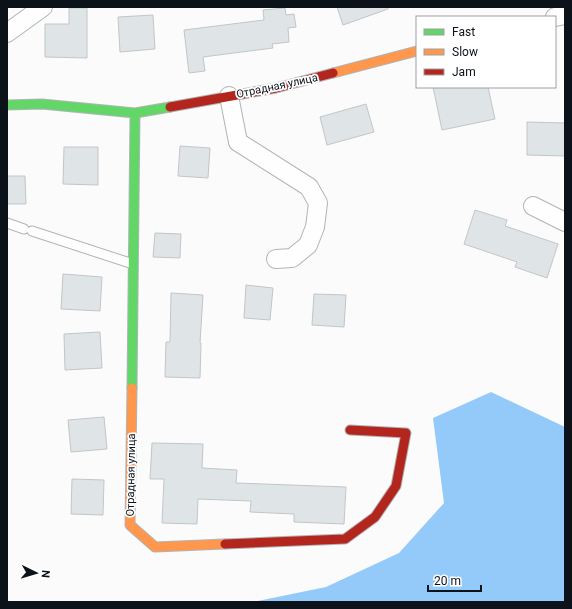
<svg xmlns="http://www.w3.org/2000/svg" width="572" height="609" viewBox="0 0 572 609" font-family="Roboto,sans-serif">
<rect width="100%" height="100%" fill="#fbfbfb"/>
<path fill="#93cafa" d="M 491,392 L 565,427 L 565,602 L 253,602 L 326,587 L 399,553 L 444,503 L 433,418 Z"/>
<path fill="#dfe4e7" stroke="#c2c6c9" d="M 337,7 L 388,7 L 388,9 L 343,25 Z
M 69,8 L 87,8 L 87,58 L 45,57 L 45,24 L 69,24 Z
M 285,8 L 286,15 L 294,14 L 296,27 L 288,28 L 289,42 L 272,44 L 273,48 L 203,57 L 205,71 L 189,73 L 184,30 L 264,20 L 263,10 Z
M 153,15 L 155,49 L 120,52 L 118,17 Z
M 433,87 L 488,87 L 495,119 L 442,130 Z
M 366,104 L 374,132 L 327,145 L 320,117 Z
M 527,122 L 565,123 L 565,156 L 527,155 Z
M 180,146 L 210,148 L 208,178 L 178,176 Z
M 64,147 L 98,147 L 98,185 L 63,184 Z
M 7,176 L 25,176 L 26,204 L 7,204 Z
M 475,210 L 507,220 L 505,226 L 558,244 L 547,278 L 515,267 L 517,262 L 464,244 Z
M 155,233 L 181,234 L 180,258 L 153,257 Z
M 63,274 L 102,277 L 100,311 L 61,309 Z
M 246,285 L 273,288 L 270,320 L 244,318 Z
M 171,293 L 203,295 L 200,343 L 201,343 L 200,378 L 165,377 L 166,342 L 170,342 Z
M 314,294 L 346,295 L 344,327 L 312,325 Z
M 100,332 L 102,368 L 65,370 L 64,334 Z
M 104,417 L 107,449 L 71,452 L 68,420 Z
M 152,443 L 203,444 L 202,468 L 237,470 L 236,483 L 346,487 L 344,524 L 294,522 L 294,514 L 250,512 L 251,501 L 198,499 L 197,524 L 162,523 L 164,479 L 150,479 Z
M 72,479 L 104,480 L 103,515 L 71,514 Z"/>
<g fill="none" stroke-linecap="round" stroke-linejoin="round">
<g stroke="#b0b4b7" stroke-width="11">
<path id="lane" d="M 7,223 L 24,229
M 32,231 L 133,264"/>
</g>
<g stroke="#b0b4b7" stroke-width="20">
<path id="street" d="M 555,17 L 565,15
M 7,33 L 43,7
M 229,96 L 238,142 L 309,187 L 318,203 L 315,227 L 308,245 L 292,258 L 276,259
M 533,206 L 565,222"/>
</g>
<g stroke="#b0b4b7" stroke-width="11">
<path id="fast" d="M 7,105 L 42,104 L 135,113 L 170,107
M 132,388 L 135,113"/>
</g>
<g stroke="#b0b4b7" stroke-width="11">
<path id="slow" d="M 333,73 L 417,51
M 132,388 L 130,525 L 155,547 L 225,544"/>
</g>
<g stroke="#b0b4b7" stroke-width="11">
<path id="jam" d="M 170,107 L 276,88 L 333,73
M 225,544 L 345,539 L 375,517 L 396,486 L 406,433 L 350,430"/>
</g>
<use href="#lane" stroke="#fefefe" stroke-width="9"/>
<use href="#street" stroke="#fefefe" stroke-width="18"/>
<use href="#fast" stroke="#63d668" stroke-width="9"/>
<use href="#slow" stroke="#ff974d" stroke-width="9"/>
<use href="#jam" stroke="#b3261e" stroke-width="9"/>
</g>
<g text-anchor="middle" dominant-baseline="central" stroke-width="3.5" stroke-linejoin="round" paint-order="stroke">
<g font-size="11" fill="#0b1219" stroke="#fff">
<text transform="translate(277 86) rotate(-12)">Отрадная улица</text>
<text transform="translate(131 475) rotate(-89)">Отрадная улица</text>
</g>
</g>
<rect width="572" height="609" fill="none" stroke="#0b1219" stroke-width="16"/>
<rect x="416" y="16" width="140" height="72" fill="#ffffff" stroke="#9da0a3"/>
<rect x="424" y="29" width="20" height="6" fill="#63d668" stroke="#9da0a3"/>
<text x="452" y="36" font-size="12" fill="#0b1219">Fast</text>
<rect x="424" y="49" width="20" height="6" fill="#ff974d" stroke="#9da0a3"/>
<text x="452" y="56" font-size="12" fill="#0b1219">Slow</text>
<rect x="424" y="69" width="20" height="6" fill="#b3261e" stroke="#9da0a3"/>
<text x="452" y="76" font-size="12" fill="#0b1219">Jam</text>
<g transform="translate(36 573) rotate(95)" stroke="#ffffff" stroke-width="3" paint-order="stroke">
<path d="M0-3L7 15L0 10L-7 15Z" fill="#0b1219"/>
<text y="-6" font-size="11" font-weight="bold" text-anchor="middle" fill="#0b1219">N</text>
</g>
<path d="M428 585v6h53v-6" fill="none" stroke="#0b1219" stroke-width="2"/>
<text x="434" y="585" font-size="12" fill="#0b1219" stroke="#ffffff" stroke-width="3" paint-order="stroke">20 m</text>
</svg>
